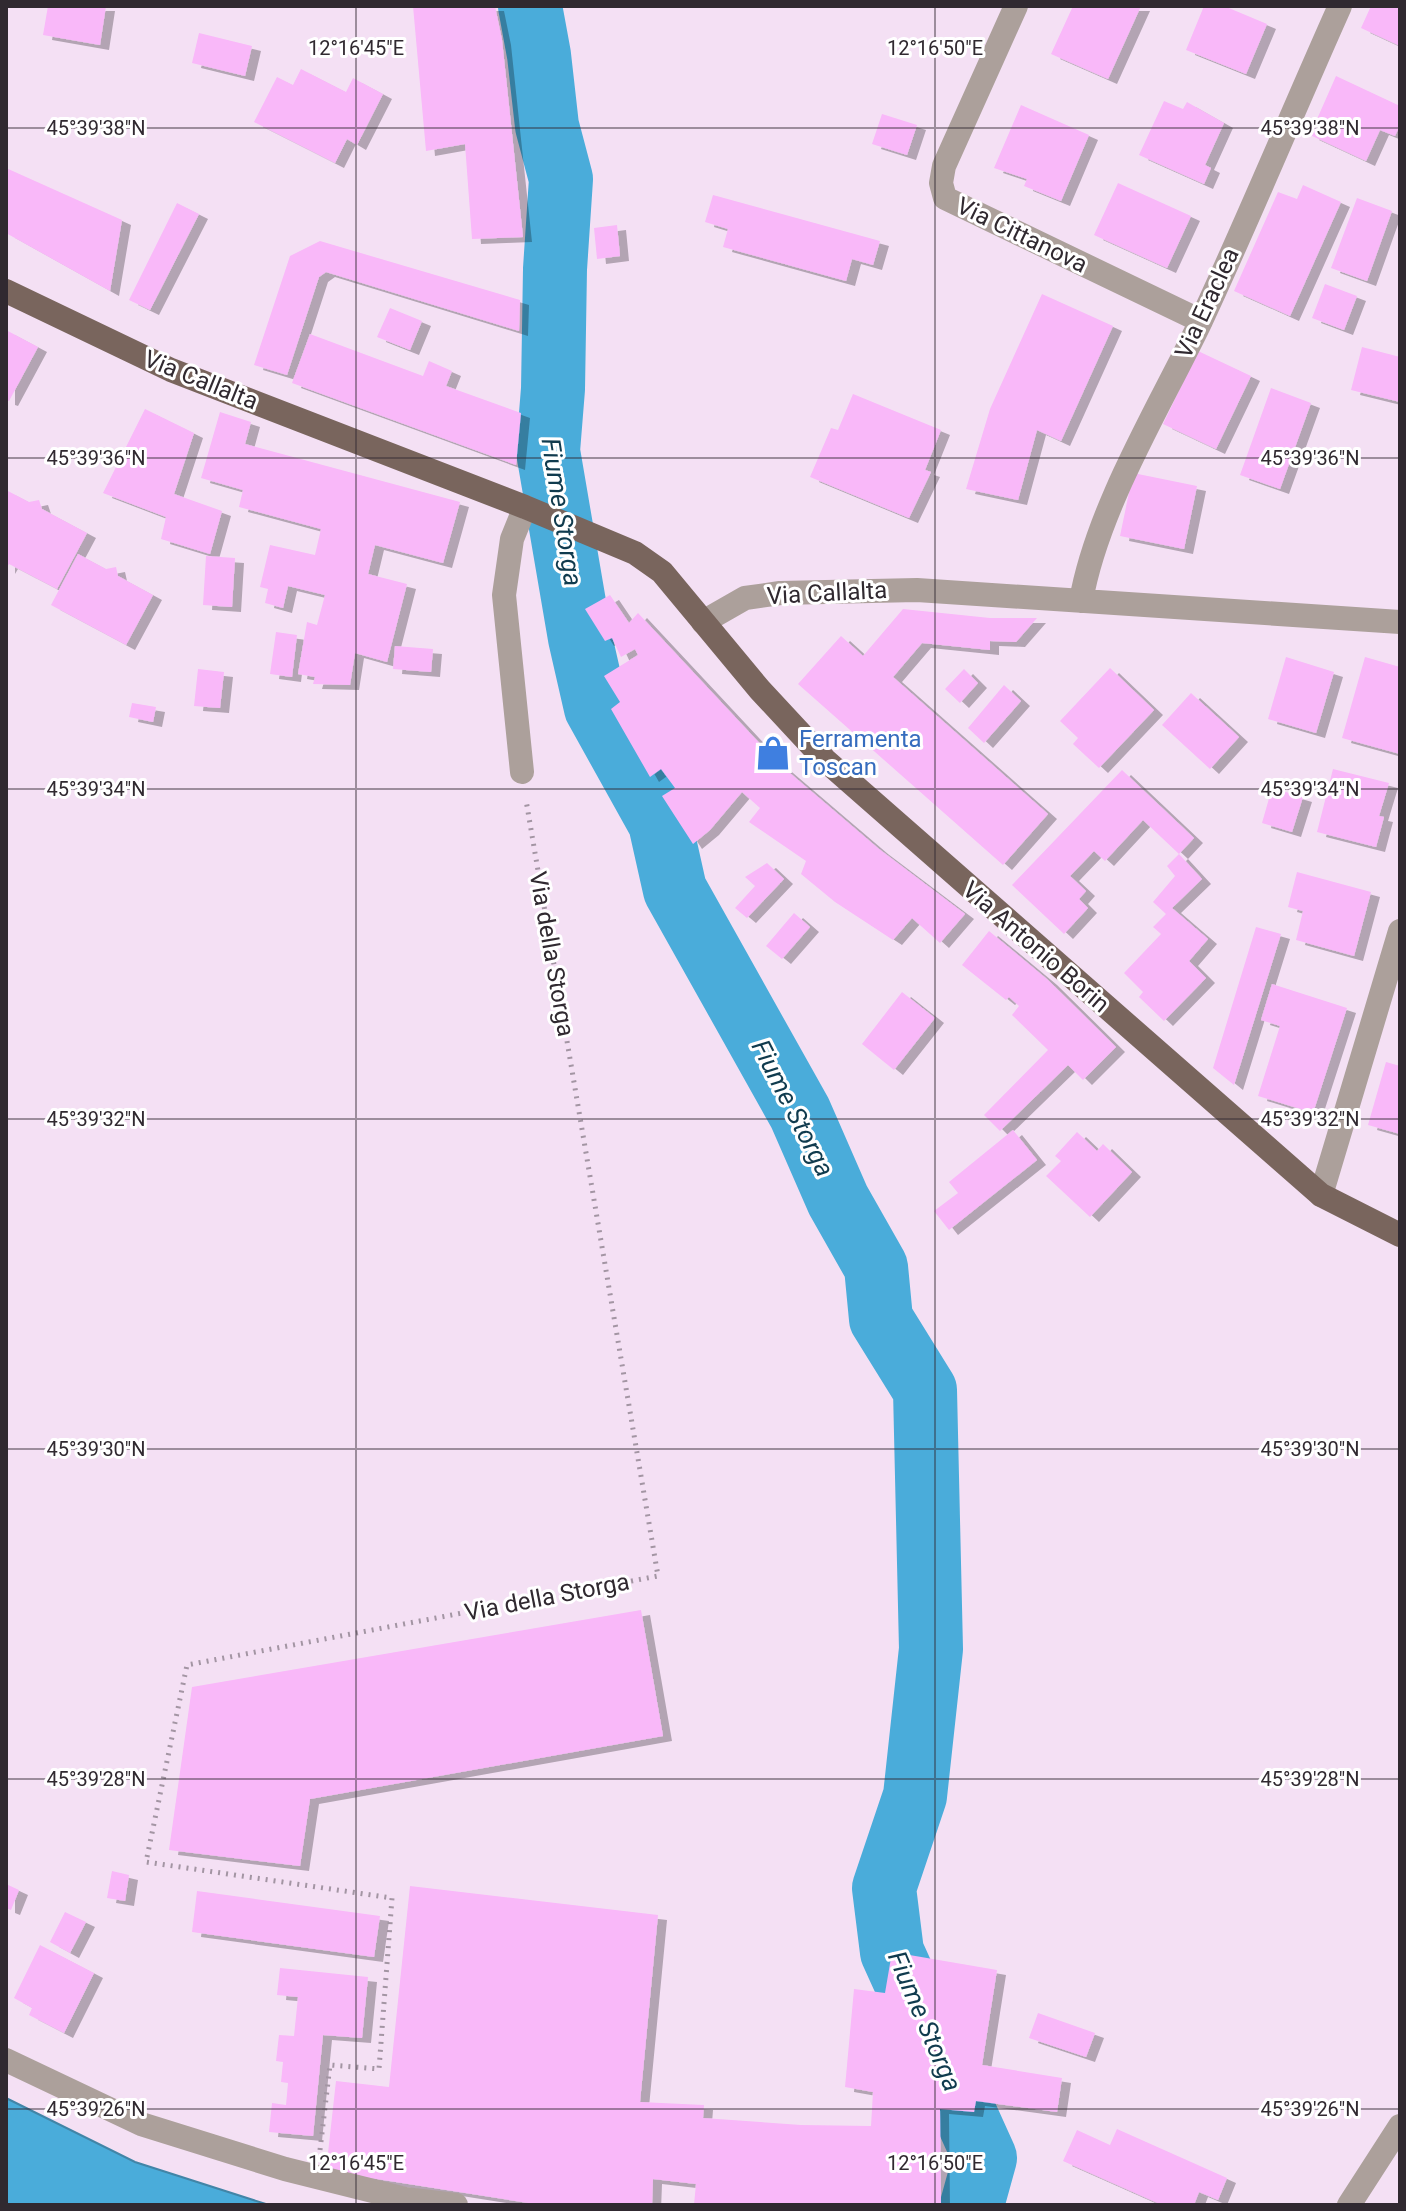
<svg xmlns="http://www.w3.org/2000/svg" width="1406" height="2211" viewBox="0 0 1406 2211" font-family="Roboto,sans-serif">
<defs>
<filter id="shadow"><feDropShadow dx="9" dy="5" stdDeviation="0" flood-color="#0004"/></filter>
</defs>
<rect width="100%" height="100%" fill="#f4e0f4"/>
<path fill="#4aacda" stroke="#4285a7" stroke-width="2" d="M 6,2098 L 135,2162 L 269,2205 L 6,2205 Z"/>
<g fill="none" stroke-linecap="round" stroke-linejoin="round">
<path stroke="#4aacda" stroke-width="64" d="M 530,6 L 539,55 L 547,126 L 561,179 L 555,269 L 553,389 L 548,451 L 580,638 L 596,708 L 660,823 L 675,890 L 800,1113 L 838,1200 L 876,1267 L 881,1319 L 925,1390 L 931,1649 L 915,1796 L 884,1888 L 892,1952 L 985,2158 L 972,2205"/>
</g>
<path fill="#f9b8f9" filter="url(#shadow)" d="M 48,6 L 106,6 L 100,45 L 43,35 Z
M 413,6 L 495,6 L 502,40 L 523,237 L 472,239 L 465,144 L 426,151 Z
M 1073,6 L 1141,6 L 1108,79 L 1051,54 Z
M 1204,6 L 1224,6 L 1267,24 L 1246,74 L 1186,50 Z
M 1371,6 L 1400,6 L 1400,46 L 1361,28 Z
M 199,33 L 252,46 L 245,76 L 192,63 Z
M 301,69 L 346,92 L 353,78 L 383,94 L 357,145 L 347,139 L 335,163 L 254,122 L 277,77 L 293,85 Z
M 1336,76 L 1400,106 L 1400,125 L 1395,136 L 1380,130 L 1366,161 L 1310,135 Z
M 1164,101 L 1183,109 L 1187,102 L 1224,123 L 1205,165 L 1211,168 L 1204,184 L 1139,155 Z
M 1021,105 L 1089,135 L 1061,201 L 1024,186 L 1027,179 L 994,168 Z
M 882,114 L 917,125 L 907,155 L 872,144 Z
M 6,168 L 122,220 L 110,291 L 6,233 Z
M 1118,183 L 1191,216 L 1167,268 L 1094,235 Z
M 1303,185 L 1341,202 L 1290,316 L 1234,291 L 1278,192 L 1297,199 Z
M 713,195 L 880,241 L 873,265 L 852,259 L 846,281 L 723,247 L 728,229 L 705,222 Z
M 1357,198 L 1392,211 L 1367,281 L 1331,268 Z
M 177,203 L 199,214 L 150,310 L 129,300 Z
M 617,225 L 620,256 L 597,259 L 594,228 Z
M 320,241 L 520,300 L 519,331 L 326,272 L 319,277 L 287,375 L 254,365 L 290,256 Z
M 1325,284 L 1357,296 L 1344,330 L 1312,318 Z
M 1042,294 L 1113,326 L 1061,441 L 1037,430 L 1018,500 L 966,489 L 990,409 Z
M 390,308 L 422,321 L 410,350 L 377,337 Z
M 6,330 L 38,347 L 9,401 L 6,400 Z
M 310,334 L 423,376 L 429,361 L 452,371 L 446,386 L 521,413 L 516,465 L 292,383 Z
M 1362,347 L 1400,357 L 1400,402 L 1351,390 Z
M 1198,351 L 1251,376 L 1216,449 L 1163,424 Z
M 1271,388 L 1311,403 L 1280,489 L 1240,475 Z
M 853,394 L 941,430 L 925,470 L 931,472 L 909,518 L 810,477 L 831,428 L 838,430 Z
M 145,409 L 194,433 L 174,494 L 222,511 L 210,554 L 161,539 L 166,517 L 103,493 Z
M 220,412 L 251,422 L 245,444 L 460,502 L 443,563 L 375,545 L 368,574 L 407,584 L 387,662 L 355,653 L 350,685 L 313,684 L 315,677 L 298,674 L 307,622 L 317,625 L 325,595 L 288,586 L 283,608 L 265,603 L 268,589 L 260,587 L 270,545 L 315,555 L 321,529 L 239,507 L 243,490 L 201,478 Z
M 1133,473 L 1197,486 L 1184,549 L 1120,536 Z
M 6,490 L 29,502 L 39,500 L 42,509 L 87,533 L 57,589 L 9,564 L 6,569 Z
M 78,554 L 106,569 L 116,567 L 118,576 L 153,595 L 126,645 L 51,605 Z
M 206,556 L 235,558 L 232,607 L 203,605 Z
M 610,595 L 629,623 L 638,613 L 777,762 L 879,849 L 965,914 L 940,943 L 912,918 L 893,940 L 835,902 L 801,874 L 806,861 L 749,822 L 760,808 L 742,792 L 710,830 L 693,844 L 662,796 L 675,788 L 661,769 L 650,777 L 611,709 L 620,702 L 604,676 L 638,655 L 635,649 L 621,657 L 612,638 L 605,641 L 585,609 Z
M 903,609 L 990,618 L 1037,618 L 1016,642 L 990,641 L 990,650 L 922,643 L 893,677 L 1048,814 L 1003,865 L 798,684 L 841,636 L 863,656 Z
M 276,632 L 297,635 L 292,677 L 270,674 Z
M 395,646 L 433,649 L 431,672 L 393,669 Z
M 1286,657 L 1334,672 L 1316,733 L 1268,719 Z
M 1365,657 L 1400,667 L 1400,754 L 1342,738 Z
M 1110,668 L 1154,710 L 1099,768 L 1073,744 L 1078,738 L 1060,721 Z
M 198,669 L 224,672 L 220,708 L 194,706 Z
M 964,669 L 978,683 L 960,703 L 945,689 Z
M 1004,685 L 1021,701 L 984,743 L 968,728 Z
M 1191,693 L 1239,737 L 1210,769 L 1162,725 Z
M 132,703 L 156,707 L 153,722 L 129,717 Z
M 1333,769 L 1389,783 L 1379,816 L 1384,817 L 1376,847 L 1317,832 Z
M 1122,770 L 1194,838 L 1179,854 L 1143,820 L 1105,861 L 1094,851 L 1070,876 L 1086,891 L 1079,899 L 1088,908 L 1064,934 L 1012,885 Z
M 1272,788 L 1303,797 L 1292,832 L 1262,823 Z
M 1179,854 L 1202,879 L 1172,908 L 1208,939 L 1189,961 L 1206,978 L 1164,1021 L 1139,997 L 1143,992 L 1124,973 L 1161,934 L 1153,927 L 1166,914 L 1153,902 L 1175,876 L 1167,866 Z
M 767,863 L 784,879 L 747,918 L 735,908 L 755,886 L 745,877 Z
M 1297,872 L 1371,892 L 1354,956 L 1296,940 L 1303,911 L 1288,907 Z
M 794,913 L 810,927 L 782,959 L 766,946 Z
M 1256,927 L 1281,934 L 1234,1085 L 1213,1068 Z
M 989,931 L 1048,980 L 1116,1047 L 1083,1080 L 1068,1065 L 1000,1131 L 984,1115 L 1048,1050 L 1012,1015 L 1019,1006 L 1009,997 L 1006,1000 L 962,965 Z
M 1272,984 L 1347,1008 L 1313,1113 L 1258,1096 L 1280,1026 L 1261,1020 Z
M 902,992 L 935,1018 L 894,1070 L 862,1044 Z
M 1386,1062 L 1400,1066 L 1400,1134 L 1368,1125 Z
M 1013,1130 L 1037,1160 L 949,1230 L 934,1211 L 958,1193 L 949,1182 Z
M 1077,1132 L 1097,1151 L 1103,1144 L 1132,1172 L 1090,1217 L 1046,1176 L 1061,1161 L 1055,1156 Z
M 641,1610 L 663,1736 L 310,1799 L 300,1866 L 169,1850 L 192,1687 Z
M 112,1871 L 129,1875 L 125,1901 L 107,1898 Z
M 6,1884 L 19,1890 L 11,1910 L 6,1908 Z
M 410,1886 L 658,1915 L 640,2102 L 704,2105 L 703,2118 L 801,2125 L 871,2126 L 873,2092 L 845,2087 L 854,1989 L 885,1993 L 892,1952 L 997,1970 L 982,2065 L 1062,2078 L 1057,2112 L 976,2101 L 974,2112 L 940,2109 L 941,2205 L 694,2205 L 696,2184 L 653,2179 L 652,2205 L 541,2205 L 326,2171 L 336,2081 L 389,2087 Z
M 197,1891 L 380,1916 L 374,1957 L 192,1932 Z
M 65,1912 L 86,1922 L 70,1953 L 50,1942 Z
M 40,1945 L 94,1973 L 64,2033 L 29,2015 L 32,2008 L 14,1998 Z
M 280,1968 L 368,1977 L 362,2038 L 323,2035 L 313,2136 L 269,2132 L 272,2103 L 286,2105 L 288,2083 L 281,2082 L 283,2062 L 276,2061 L 279,2035 L 294,2036 L 298,1997 L 277,1995 Z
M 1038,2013 L 1095,2033 L 1086,2057 L 1029,2038 Z
M 1117,2129 L 1227,2178 L 1218,2200 L 1199,2192 L 1194,2205 L 1162,2205 L 1063,2161 L 1077,2130 L 1110,2145 Z"/>
<g fill="none" stroke-linecap="round" stroke-linejoin="round">
<path stroke="#a395a3" stroke-width="5" stroke-dasharray="2 6" stroke-linecap="butt" d="M 320,2150 L 330,2065 L 379,2069 L 392,1898 L 146,1862 L 187,1665 L 658,1576 L 526,800"/>
<path stroke="#aca09b" stroke-width="24" d="M 1016,6 L 944,166 L 941,183 L 945,198 L 1201,321
M 1081,601 C 1097,509 1159,408 1200,323 C 1249,218 1293,111 1340,6
M 703,622 L 745,598 L 780,593 L 917,590 L 1400,622
M 522,772 L 504,595 L 512,539 L 525,507
M 1321,1195 L 1400,931
M 6,2060 L 141,2124 L 285,2169 L 405,2199 L 456,2205
M 1349,2205 L 1400,2126"/>
<path stroke="#79655d" stroke-width="24" d="M 6,291 L 171,370 L 525,507 L 635,553 L 662,572 L 760,690 L 825,760 L 1321,1195 L 1400,1235"/>
</g>
<path fill="none" stroke="#302930" stroke-width="2" stroke-opacity="0.45" d="M 356,6 L 356,2205M 935,6 L 935,2205M 6,128 L 1400,128M 6,458 L 1400,458M 6,789 L 1400,789M 6,1119 L 1400,1119M 6,1449 L 1400,1449M 6,1779 L 1400,1779M 6,2109 L 1400,2109"/>
<defs>
<g id="shop-bare" transform="scale(2.76)"><path d="M-5-2.5h2.3a2.7 3.5 0 0 1 5.4 0H5L5.5 6h-11ZM-1.5-2.5h3a1.5 2.3 0 0 0-3 0Z" fill="#3f7fe0" stroke="#fff" stroke-width="2.5" paint-order="stroke"/></g>
</defs>
<g fill-rule="evenodd">
<use href="#shop-bare" x="773" y="753"/>
</g>
<g text-anchor="middle" dominant-baseline="central" stroke-width="6" stroke-linejoin="round" paint-order="stroke">
<g font-size="24" fill="#302930" stroke="#fff">
<text transform="translate(1022 235) rotate(26)">Via Cittanova</text>
<text transform="translate(1207 303) rotate(-65)">Via Eraclea</text>
<text transform="translate(201 380) rotate(22)">Via Callalta</text>
<text transform="translate(827 593) rotate(-3)">Via Callalta</text>
<text transform="translate(1036 947) rotate(41)">Via Antonio Borin</text>
<text transform="translate(552 954) rotate(80)">Via della Storga</text>
<text transform="translate(547 1597) rotate(-11)">Via della Storga</text>
</g>
<g font-size="24" fill="#366cbe" stroke="#fff" text-anchor="start">
<text x="799" y="739">Ferramenta<tspan x="799" dy="28">Toscan</tspan></text>
</g>
<g font-size="26" font-style="italic" fill="#103b4e" stroke="#fff">
<text transform="translate(562 512) rotate(81)">Fiume Storga</text>
<text transform="translate(793 1108) rotate(63)">Fiume Storga</text>
<text transform="translate(925 2021) rotate(67)">Fiume Storga</text>
</g>
</g>
<g font-size="20" text-anchor="middle" fill="#302930" stroke="#fff" stroke-width="6" stroke-linejoin="round" paint-order="stroke">
<text x="356" y="55">12°16'45"E</text>
<text x="935" y="55">12°16'50"E</text>
<text x="96" y="135">45°39'38"N</text>
<text x="1310" y="135">45°39'38"N</text>
<text x="96" y="465">45°39'36"N</text>
<text x="1310" y="465">45°39'36"N</text>
<text x="96" y="796">45°39'34"N</text>
<text x="1310" y="796">45°39'34"N</text>
<text x="96" y="1126">45°39'32"N</text>
<text x="1310" y="1126">45°39'32"N</text>
<text x="96" y="1456">45°39'30"N</text>
<text x="1310" y="1456">45°39'30"N</text>
<text x="96" y="1786">45°39'28"N</text>
<text x="1310" y="1786">45°39'28"N</text>
<text x="96" y="2116">45°39'26"N</text>
<text x="1310" y="2116">45°39'26"N</text>
<text x="356" y="2170">12°16'45"E</text>
<text x="935" y="2170">12°16'50"E</text>
</g>
<rect width="1406" height="2211" fill="none" stroke="#302930" stroke-width="16"/>
</svg>
